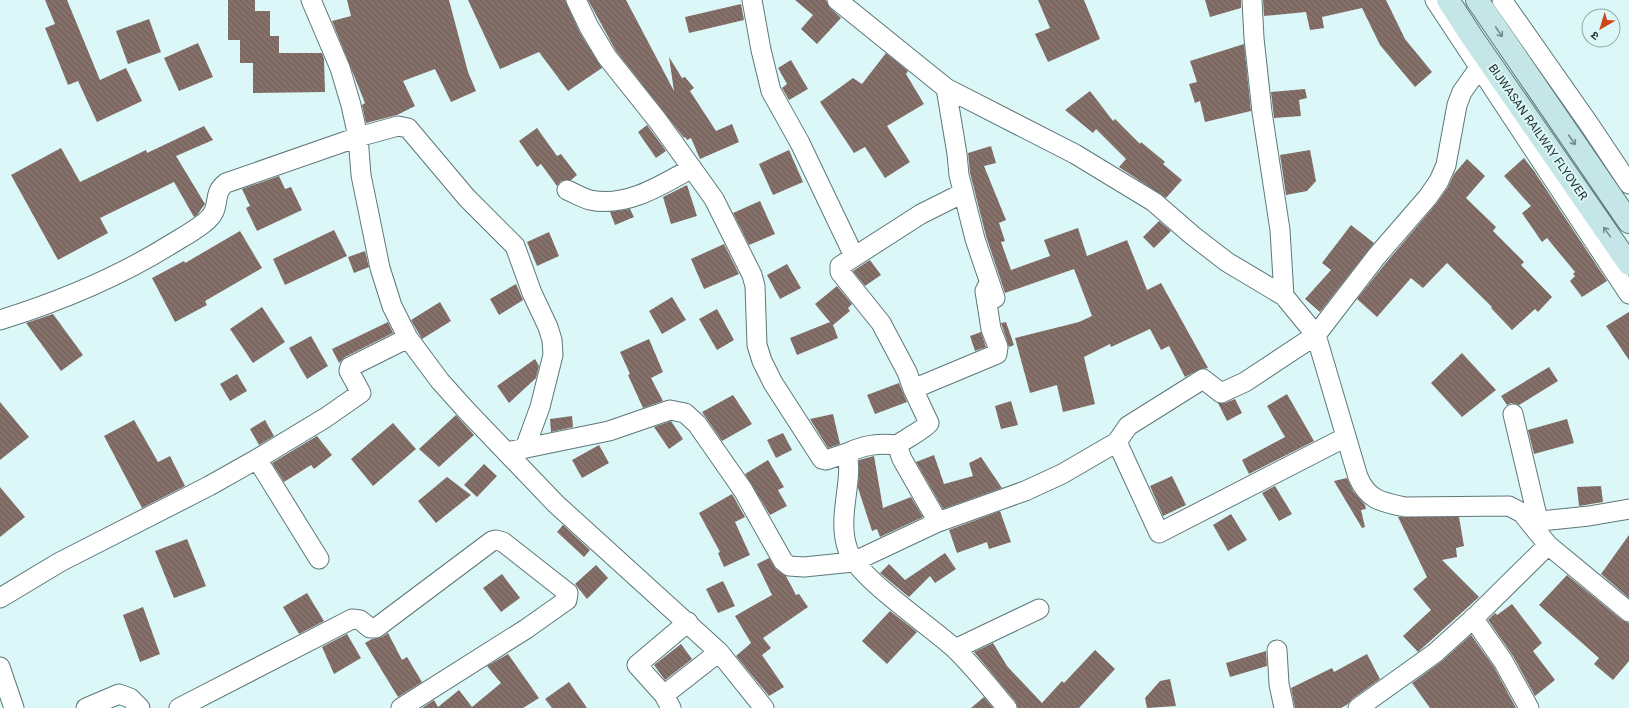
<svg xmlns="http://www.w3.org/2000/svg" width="1629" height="708" viewBox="0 0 1629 708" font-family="Roboto,'Noto Sans Devanagari',sans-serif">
<defs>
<pattern id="building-back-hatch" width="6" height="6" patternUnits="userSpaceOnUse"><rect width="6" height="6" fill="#857069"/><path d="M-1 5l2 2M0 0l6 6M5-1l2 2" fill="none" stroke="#6d5c57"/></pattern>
</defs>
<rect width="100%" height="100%" fill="#dcf7f8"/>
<path fill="url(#building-back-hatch)" d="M 45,0 L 67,0 L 100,80 L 126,68 L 142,101 L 97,122 L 78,81 L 68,85 L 45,28 L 55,24 Z
M 228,0 L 255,0 L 255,11 L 270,11 L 270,36 L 279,36 L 279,53 L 322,53 L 324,59 L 325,92 L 253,93 L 253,63 L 240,63 L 240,40 L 228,40 Z
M 347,0 L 449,0 L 468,72 L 476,91 L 451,102 L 435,69 L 403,81 L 415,106 L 397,115 L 366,123 L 362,105 L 365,103 L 332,21 L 351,16 Z
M 468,0 L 565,0 L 580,33 L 602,68 L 568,91 L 539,52 L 500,69 Z
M 588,0 L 626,0 L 674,91 L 669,57 L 682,78 L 685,77 L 694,88 L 690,91 L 716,131 L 732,124 L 739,142 L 700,159 L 691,138 L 687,140 L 685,137 L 684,138 L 616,51 Z
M 795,0 L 826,0 L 830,8 L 841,18 L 817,44 L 801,29 L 813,15 Z
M 1038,0 L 1084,0 L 1100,39 L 1048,62 L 1035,34 L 1050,28 Z
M 1205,0 L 1241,0 L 1241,8 L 1210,17 Z
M 1263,0 L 1386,0 L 1405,39 L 1432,72 L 1415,87 L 1380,45 L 1362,8 L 1322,17 L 1324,28 L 1310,30 L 1306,12 L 1264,16 Z
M 741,4 L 744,20 L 689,33 L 685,17 Z
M 149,19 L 161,52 L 128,64 L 116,31 Z
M 198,43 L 213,77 L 179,91 L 164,58 Z
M 1244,44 L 1251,111 L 1205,122 L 1200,101 L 1195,103 L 1189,84 L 1197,82 L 1190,61 Z
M 886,53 L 908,71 L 906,74 L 924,104 L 887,126 L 910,162 L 885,178 L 865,147 L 854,153 L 820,102 L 853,78 L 862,84 Z
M 791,60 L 808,89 L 789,100 L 782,88 L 787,84 L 778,68 Z
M 1305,89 L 1307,98 L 1299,100 L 1301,116 L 1274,118 L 1271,92 Z
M 1090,91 L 1113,121 L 1115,119 L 1140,144 L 1141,142 L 1165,162 L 1163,164 L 1182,180 L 1166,198 L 1119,167 L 1126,159 L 1096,129 L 1093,133 L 1065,110 Z
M 647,125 L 666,151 L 656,158 L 638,132 Z
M 204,126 L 213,140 L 176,156 L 205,204 L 197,215 L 194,217 L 174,182 L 100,218 L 108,233 L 58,260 L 11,175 L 61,148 L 80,182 L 146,150 L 147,153 Z
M 537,128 L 557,156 L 561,154 L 577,175 L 571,180 L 561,181 L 557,186 L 541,164 L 537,167 L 519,141 Z
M 991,146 L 996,163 L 984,166 L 1006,220 L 999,223 L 1005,241 L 1001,242 L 1011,270 L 1050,256 L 1044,240 L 1078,228 L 1087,256 L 1127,240 L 1147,290 L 1161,283 L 1208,368 L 1198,370 L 1185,377 L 1169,346 L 1161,350 L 1150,329 L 1111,347 L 1110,344 L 1084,357 L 1095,404 L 1063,412 L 1057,385 L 1030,393 L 1015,338 L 1079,322 L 1092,316 L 1074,269 L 1005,293 L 986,236 L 970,173 L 968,153 Z
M 789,150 L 803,182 L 773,195 L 759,164 Z
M 1310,150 L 1316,181 L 1307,191 L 1286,195 L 1280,155 Z
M 1524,158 L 1534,171 L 1607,281 L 1582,297 L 1570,281 L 1575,276 L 1573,274 L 1575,272 L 1547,238 L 1542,242 L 1522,213 L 1531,206 L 1504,176 Z
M 1467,159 L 1485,176 L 1466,198 L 1496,227 L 1493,231 L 1524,262 L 1521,265 L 1552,297 L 1538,312 L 1535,309 L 1512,330 L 1491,308 L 1492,307 L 1447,263 L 1423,288 L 1411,278 L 1377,317 L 1357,299 L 1385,264 L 1436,204 L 1448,187 L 1454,174 Z
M 279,176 L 285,189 L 291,187 L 302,210 L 257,231 L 246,208 L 250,206 L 242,189 Z
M 687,185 L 697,216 L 671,224 L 663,197 Z
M 760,201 L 775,234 L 749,245 L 733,213 Z
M 630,209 L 634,217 L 615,225 L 610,212 Z
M 1159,221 L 1171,231 L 1154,248 L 1143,237 Z
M 1351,225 L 1374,243 L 1320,312 L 1305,299 L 1331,270 L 1322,263 Z
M 334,230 L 347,256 L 285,285 L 273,259 Z
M 240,231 L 262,268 L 205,301 L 207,305 L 175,322 L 152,278 L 184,261 L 185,263 Z
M 549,232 L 559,256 L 537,266 L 527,242 Z
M 724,244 L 739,274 L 704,289 L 691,259 Z
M 365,251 L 369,267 L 354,273 L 348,257 Z
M 870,260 L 881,275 L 865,286 L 853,271 Z
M 787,264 L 801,288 L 780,299 L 767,275 Z
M 516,284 L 523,300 L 499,315 L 490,299 Z
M 837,286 L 852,304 L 848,308 L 850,311 L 833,325 L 838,338 L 797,355 L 790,338 L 830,322 L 815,304 Z
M 672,297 L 686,320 L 662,334 L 649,311 Z
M 440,302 L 451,321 L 422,339 L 411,320 Z
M 262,307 L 285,342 L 253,363 L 230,329 Z
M 717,309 L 734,340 L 717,350 L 699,319 Z
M 1629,312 L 1629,360 L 1606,326 Z
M 53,314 L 83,355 L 61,371 L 26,323 Z
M 388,322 L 393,333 L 345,357 L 339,363 L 332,349 Z
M 1006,322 L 1014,345 L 1009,347 L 1001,323 Z
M 981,332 L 986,347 L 975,351 L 970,336 Z
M 311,336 L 328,366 L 307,379 L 289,348 Z
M 649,339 L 663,372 L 651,378 L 663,401 L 643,408 L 628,375 L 630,374 L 620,352 Z
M 1462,353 L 1496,390 L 1462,417 L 1431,383 Z
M 535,359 L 539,366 L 536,378 L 509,403 L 497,386 Z
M 1549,367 L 1558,381 L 1519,405 L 1511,403 L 1507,405 L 1501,396 Z
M 237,374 L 247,391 L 230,401 L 220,384 Z
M 899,383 L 907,402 L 875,414 L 867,395 Z
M 1287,394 L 1314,441 L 1249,474 L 1242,460 L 1285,437 L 1267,406 Z
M 733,395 L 752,424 L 722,441 L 702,412 Z
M 1235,399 L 1242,413 L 1227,421 L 1218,403 L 1225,403 Z
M 1011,401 L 1018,425 L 1001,429 L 995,406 Z
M 0,402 L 29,437 L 0,460 Z
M 833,414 L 840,444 L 828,448 L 810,419 Z
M 456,415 L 474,435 L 439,467 L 419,449 Z
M 572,416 L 573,427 L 551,432 L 550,419 Z
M 1567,419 L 1574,443 L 1534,454 L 1528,430 Z
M 134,420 L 158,462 L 170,456 L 185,486 L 142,508 L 104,436 Z
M 265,420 L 274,436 L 259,445 L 250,429 Z
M 671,421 L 683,439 L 669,449 L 654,427 Z
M 393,423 L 416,449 L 373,486 L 351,459 Z
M 783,433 L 792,450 L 776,458 L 767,440 Z
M 317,436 L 332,455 L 314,469 L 311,465 L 284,482 L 272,463 Z
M 599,445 L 609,463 L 582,478 L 572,460 Z
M 934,455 L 944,484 L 973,476 L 969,463 L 981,457 L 1002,488 L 943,509 L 916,462 Z
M 874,456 L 883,508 L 911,497 L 923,517 L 880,537 L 877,529 L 872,531 L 858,488 L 859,460 Z
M 768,460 L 784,487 L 778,490 L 787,506 L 770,515 L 745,474 Z
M 484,464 L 497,476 L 477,497 L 464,485 Z
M 1172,476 L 1186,505 L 1163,516 L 1150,486 Z
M 447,477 L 471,495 L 436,523 L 418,501 Z
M 1347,478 L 1353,491 L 1365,505 L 1366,509 L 1361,510 L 1365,527 L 1362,528 L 1334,481 Z
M 1275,486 L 1292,514 L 1279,521 L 1262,493 Z
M 1601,486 L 1603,502 L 1579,506 L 1577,487 Z
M 0,487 L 25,517 L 0,537 Z
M 732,494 L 745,517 L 735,522 L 750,555 L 724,567 L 718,553 L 720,552 L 699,513 Z
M 1000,511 L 1011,542 L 989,549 L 987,542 L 957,553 L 949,530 Z
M 1231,514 L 1247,540 L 1228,551 L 1213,525 Z
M 1398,517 L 1459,517 L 1464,546 L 1456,548 L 1457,557 L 1442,560 L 1479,597 L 1418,652 L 1403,636 L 1431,610 L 1413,589 L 1427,577 Z
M 563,525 L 590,550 L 584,557 L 557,532 Z
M 1629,535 L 1629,598 L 1601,574 Z
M 187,539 L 206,586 L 174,598 L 155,551 Z
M 945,553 L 956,569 L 935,583 L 930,576 L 909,597 L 880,573 L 889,564 L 905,580 Z
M 769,558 L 776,569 L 786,576 L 796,595 L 799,594 L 808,607 L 763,638 L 771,648 L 762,655 L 784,687 L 769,696 L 736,656 L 751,643 L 735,616 L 772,595 L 757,564 Z
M 596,565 L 608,578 L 587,599 L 575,584 Z
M 502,574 L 520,598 L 501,612 L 483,588 Z
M 1567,575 L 1622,620 L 1629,623 L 1629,661 L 1613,680 L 1594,664 L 1599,658 L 1539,605 Z
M 723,581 L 735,606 L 718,613 L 706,589 Z
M 307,593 L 324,621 L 299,634 L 283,607 Z
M 1512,604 L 1542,643 L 1533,651 L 1555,680 L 1535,696 L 1513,656 L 1488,620 L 1495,613 L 1497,615 Z
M 143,607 L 160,654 L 140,662 L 123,615 Z
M 890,611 L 917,632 L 887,664 L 862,641 Z
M 388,633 L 402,660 L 407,657 L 422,682 L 398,697 L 365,643 L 372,639 L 382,637 Z
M 347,634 L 361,658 L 334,674 L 322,647 Z
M 1471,635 L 1494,667 L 1516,708 L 1430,708 L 1412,683 L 1442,661 Z
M 993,643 L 1007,666 L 1042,703 L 1062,681 L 1064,683 L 1095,650 L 1115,669 L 1079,708 L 1018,708 L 1015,701 L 974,652 Z
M 681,644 L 692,659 L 665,680 L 654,665 Z
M 1266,651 L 1267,666 L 1230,677 L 1226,663 Z
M 508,654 L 539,698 L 523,708 L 422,708 L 434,700 L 438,707 L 459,690 L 472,707 L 501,683 L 487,666 Z
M 1367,654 L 1380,679 L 1352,699 L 1348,704 L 1341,708 L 1295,708 L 1291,688 L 1332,668 L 1334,672 Z
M 1170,679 L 1176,706 L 1147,708 L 1145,698 L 1160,681 Z
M 569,682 L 587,708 L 552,708 L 545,699 Z
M 984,697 L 993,708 L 971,708 Z"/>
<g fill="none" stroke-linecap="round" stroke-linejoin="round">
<g stroke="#5e7778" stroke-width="21">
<path id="street" d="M 311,0 L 340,68 L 351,105 L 358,137 L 361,175 L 380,268 L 392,306 L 408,338 L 440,381 L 466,410 L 556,504 L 719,652 L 764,708
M 576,0 L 589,27 L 607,57 L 658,121 L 714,199 L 752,275 L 755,286 L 757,345 L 762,361 L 773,383 L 822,459 L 826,460 L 847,453 C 854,482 836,517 848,550 C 857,577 930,626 954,648 C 973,666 990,688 1007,708
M 752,0 L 761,50 L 771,91 L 800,143 L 854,256
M 837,0 L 946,88 L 1075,154 L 1154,202 L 1192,235 L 1227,262 L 1284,296 L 1316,335 L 1358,477 C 1368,500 1381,502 1405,507 L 1509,506 L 1522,513 L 1548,545 L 1629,612
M 1252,0 L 1254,38 L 1262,112 L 1280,230 L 1284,296
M 1435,0 L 1629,294
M 1502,0 L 1589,124 L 1629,184
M 946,88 L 957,154 L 959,175 L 975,239 L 995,298
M 567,190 C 574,193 582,198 590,200 C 626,208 662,185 692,168
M 0,320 C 61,301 119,277 173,243 C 183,237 194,231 204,223 C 224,208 210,195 226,183 L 358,137 L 398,126 L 408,128 L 467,198 L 515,246 L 532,293 L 548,327 L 552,340 L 553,355 L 540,407 L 525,448
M 913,389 L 997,354 L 998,347 L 991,329 L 985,291 L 988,285
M 1513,414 L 1538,520
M 1117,442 L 1159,533 L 1346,437
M 897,445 C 904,440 926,428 929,423 L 913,389 L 907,372 L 881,323 L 840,272 L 840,266 L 921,214 L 963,193
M 507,452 L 609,431 L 670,410 L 685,413 L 697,424 L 743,490 L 783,561 L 789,566 L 804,567 L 853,562 L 938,522 L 1025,491 L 1062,474 L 1117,442 L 1128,426 L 1203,379 L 1221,393 L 1245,382 L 1316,335 L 1376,257 L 1428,197 L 1439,181 L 1446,165 L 1457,105 L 1462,92 L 1479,68
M 847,453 C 864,445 878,443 897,445 L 902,459 L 938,522
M 257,459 L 319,559
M 1531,522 L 1589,516 L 1629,509
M 0,598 L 60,562 L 209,486 L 257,459 L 325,418 L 361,393 L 349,371 L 350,367 L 408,338
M 1473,618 L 1503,661 L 1529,708
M 955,649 L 1039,609
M 1277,650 L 1279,684 L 1284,708
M 0,667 L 14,708
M 664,695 L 637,665 L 688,622
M 86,708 L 119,694 L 130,698 L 140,708
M 179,708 L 352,619 L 360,620 L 370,628 L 376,628 L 492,541 L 496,540 L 503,542 L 568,593 L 567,600 L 526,629 L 401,708
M 671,708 L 664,695 L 719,652
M 1358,708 L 1435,653 L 1477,615 L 1548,545"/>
</g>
<g stroke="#5e7778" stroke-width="24">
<path id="secondary" d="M 1448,0 L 1472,37 L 1629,264
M 1477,0 L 1629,222"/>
</g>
<use href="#street" stroke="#fff" stroke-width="19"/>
<use href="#secondary" stroke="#c5e6e7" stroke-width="22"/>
</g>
<defs><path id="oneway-shaft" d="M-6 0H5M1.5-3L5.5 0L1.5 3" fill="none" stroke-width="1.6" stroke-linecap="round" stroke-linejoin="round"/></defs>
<g stroke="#748a8b">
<use href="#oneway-shaft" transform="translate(1499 32) rotate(56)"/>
<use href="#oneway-shaft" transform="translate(1572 140) rotate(56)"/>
<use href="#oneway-shaft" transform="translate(1607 232) rotate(-125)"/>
</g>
<g text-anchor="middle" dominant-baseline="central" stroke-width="4" stroke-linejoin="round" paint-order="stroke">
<g font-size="12" fill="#242f2f" stroke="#dcf7f8">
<text transform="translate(1538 132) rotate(55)">BIJWASAN RAILWAY FLYOVER</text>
</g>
</g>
<g transform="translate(1601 28) rotate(218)"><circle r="19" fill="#dcf7f8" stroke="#92a7a8"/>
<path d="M0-3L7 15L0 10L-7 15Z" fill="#ce4716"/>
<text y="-6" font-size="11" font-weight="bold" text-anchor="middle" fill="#242f2f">उ</text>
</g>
</svg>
